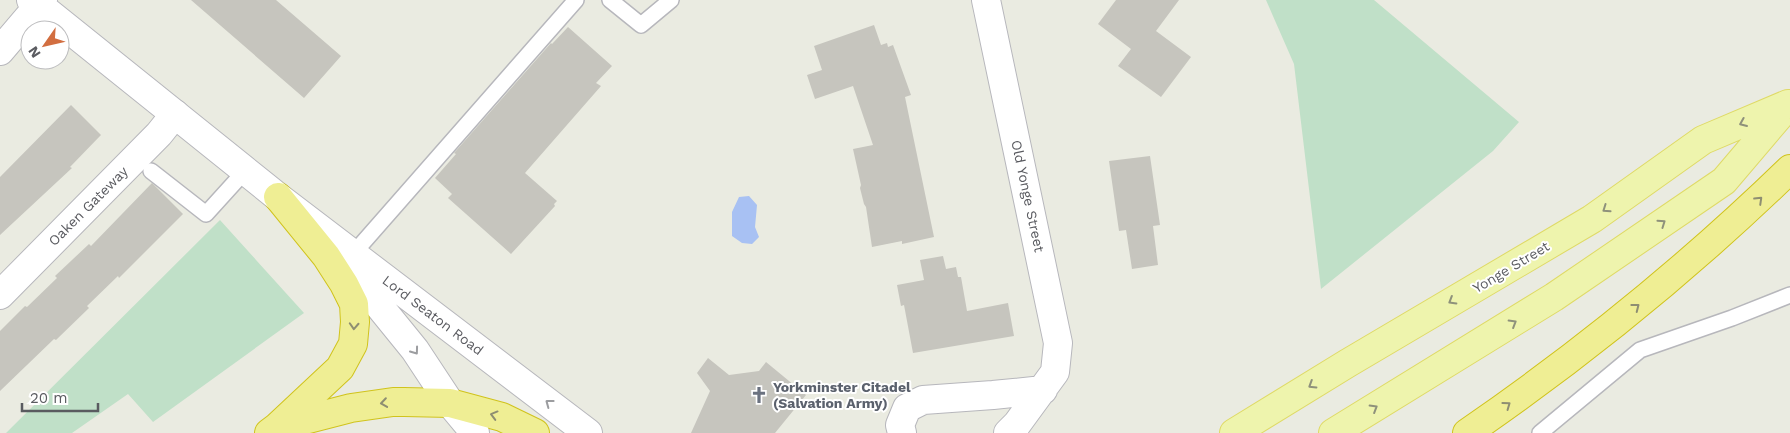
<svg xmlns="http://www.w3.org/2000/svg" width="1790" height="433" viewBox="0 0 1790 433" font-family="'Work Sans',sans-serif">
<rect width="100%" height="100%" fill="#eaebe1"/>
<path fill="#c0e0c8" d="M 1266,0 L 1374,0 L 1519,122 L 1493,151 L 1321,289 L 1294,64 Z
M 220,220 L 304,313 L 153,422 L 128,394 L 72,433 L 6,433 Z"/>
<path fill="#a8c1f3" d="M 749,196 L 757,205 L 755,227 L 759,237 L 752,244 L 742,243 L 732,236 L 732,212 L 739,197 Z"/>
<path fill="#c6c5be" d="M 191,0 L 276,0 L 341,56 L 304,98 Z
M 1116,0 L 1179,0 L 1156,31 L 1191,57 L 1161,97 L 1118,66 L 1131,49 L 1098,24 Z
M 874,25 L 881,45 L 887,43 L 888,47 L 893,45 L 911,95 L 905,97 L 934,237 L 902,244 L 902,241 L 872,247 L 866,207 L 864,204 L 860,188 L 861,185 L 853,149 L 873,145 L 853,86 L 815,99 L 807,75 L 822,70 L 814,46 Z
M 568,27 L 612,66 L 596,83 L 601,86 L 525,173 L 557,201 L 554,204 L 555,206 L 511,254 L 448,198 L 452,194 L 435,178 L 456,154 L 454,153 L 551,43 L 552,44 Z
M 71,105 L 101,135 L 70,167 L 72,168 L 0,235 L 0,177 Z
M 1150,156 L 1160,225 L 1153,226 L 1158,265 L 1132,269 L 1126,230 L 1119,231 L 1109,161 Z
M 152,183 L 183,214 L 119,278 L 118,276 L 87,306 L 89,308 L 56,340 L 54,339 L 0,391 L 0,331 L 25,306 L 27,307 L 57,278 L 55,276 L 89,244 L 91,246 Z
M 943,256 L 946,269 L 956,267 L 958,277 L 961,277 L 967,311 L 1008,303 L 1014,336 L 913,353 L 904,305 L 901,306 L 897,285 L 924,280 L 920,260 Z
M 708,358 L 729,375 L 759,371 L 766,362 L 806,395 L 775,433 L 691,433 L 710,391 L 697,373 Z"/>
<g fill="none" stroke-linecap="round" stroke-linejoin="round">
<g stroke="#b7b7bc" stroke-width="18">
<path id="service" d="M 610,0 L 641,25 L 671,0
M 151,171 L 206,214 L 245,171
M 353,254 L 576,0
M 1540,433 L 1640,350 L 1732,318 L 1790,295"/>
</g>
<g stroke="#b7b7bc" stroke-width="30">
<path id="minor" d="M 986,0 L 1058,343 L 1055,372 L 1017,424 L 1008,433
M 0,51 L 39,5 L 31,0
M 0,295 L 159,134 L 175,114
M 902,433 L 900,425 L 907,408 L 923,400 L 993,395 L 1043,390"/>
</g>
<g stroke="#b7b7bc" stroke-width="30">
<path id="tertiary" d="M 43,0 L 39,5 L 278,197 L 588,433
M 337,257 L 350,270 L 415,350 L 450,403 L 475,433"/>
</g>
<g stroke="#dfda66" stroke-width="30">
<path id="primary" d="M 1234,433 L 1348,363 L 1592,219 L 1703,140 L 1788,104
M 1333,433 L 1554,297 L 1724,181 L 1786,108"/>
</g>
<g stroke="#d0c31c" stroke-width="30">
<path id="motorway" d="M 281,426 L 351,408 L 393,402 L 404,402 L 450,403 L 502,417 L 535,433
M 269,433 L 277,427 L 340,368 L 353,344 L 355,322 L 354,304 L 344,284 L 326,256 L 278,197
M 1467,433 C 1582,354 1690,266 1790,169"/>
</g>
<use href="#service" stroke="#fff" stroke-width="15"/>
<use href="#minor" stroke="#fff" stroke-width="28"/>
<use href="#tertiary" stroke="#fff" stroke-width="28"/>
<use href="#primary" stroke="#eef4ad" stroke-width="28"/>
<use href="#motorway" stroke="#efee94" stroke-width="28"/>
</g>
<defs><path id="oneway-chevron" d="M-2-3.5L2.5 0L-2 3.5" fill="none" stroke-width="1.6" stroke-linecap="round" stroke-linejoin="round" transform="scale(1.25)"/></defs>
<g stroke="#8e917b">
<use href="#oneway-chevron" transform="translate(1743 123) rotate(157)"/>
<use href="#oneway-chevron" transform="translate(1606 209) rotate(145)"/>
<use href="#oneway-chevron" transform="translate(1662 223) rotate(-35)"/>
<use href="#oneway-chevron" transform="translate(1452 301) rotate(149)"/>
<use href="#oneway-chevron" transform="translate(1513 323) rotate(-31)"/>
<use href="#oneway-chevron" transform="translate(1312 385) rotate(148)"/>
<use href="#oneway-chevron" transform="translate(1374 408) rotate(-31)"/>
</g>
<g stroke="#8e8e72">
<use href="#oneway-chevron" transform="translate(1759 200) rotate(-44)"/>
<use href="#oneway-chevron" transform="translate(1636 307) rotate(-38)"/>
<use href="#oneway-chevron" transform="translate(354 326) rotate(93)"/>
<use href="#oneway-chevron" transform="translate(384 403) rotate(172)"/>
<use href="#oneway-chevron" transform="translate(1507 405) rotate(-36)"/>
<use href="#oneway-chevron" transform="translate(494 415) rotate(-165)"/>
</g>
<g stroke="#9c9da0">
<use href="#oneway-chevron" transform="translate(415 351) rotate(54)"/>
<use href="#oneway-chevron" transform="translate(549 403) rotate(-143)"/>
</g>
<defs>
<g id="church-bare" transform="scale(1.35)"><path d="M-1.2-6h2.4v3.5h3.3v2.4h-3.3V6h-2.4V-.1h-3.3v-2.4h3.3Z" fill="#6b7280" stroke="#fff" stroke-width="2.5" paint-order="stroke"/></g>
</defs>
<g fill-rule="evenodd">
<use href="#church-bare" x="759" y="395"/>
</g>
<g text-anchor="middle" dominant-baseline="central" stroke-width="4" stroke-linejoin="round" paint-order="stroke">
<g font-size="14" fill="#5a5b60" stroke="#fff">
<text transform="translate(1028 196) rotate(78)">Old Yonge Street</text>
<text transform="translate(88 206) rotate(-45)">Oaken Gateway</text>
<text transform="translate(1511 267) rotate(-31)">Yonge Street</text>
<text transform="translate(433 315) rotate(37)">Lord Seaton Road</text>
</g>
<g font-size="14" font-weight="bold" fill="#5b616d" stroke="#fff" text-anchor="start">
<text x="773" y="387">Yorkminster Citadel<tspan x="773" dy="16">(Salvation Army)</tspan></text>
</g>
</g>
<g transform="translate(45 45) rotate(236)"><circle r="24" fill="#ffffff" stroke="#bdbdbf"/>
<path d="M0-4L9 19L0 12L-9 19Z" fill="#d26e40"/>
<text y="-8" font-size="14" font-weight="bold" text-anchor="middle" fill="#5a5b60">N</text>
</g>
<path d="M22 403v8h76v-8" fill="none" stroke="#5a5b60" stroke-width="2.5"/>
<text x="30" y="403" font-size="15" fill="#5a5b60" stroke="#ffffff" stroke-width="4" paint-order="stroke">20 m</text>
</svg>
